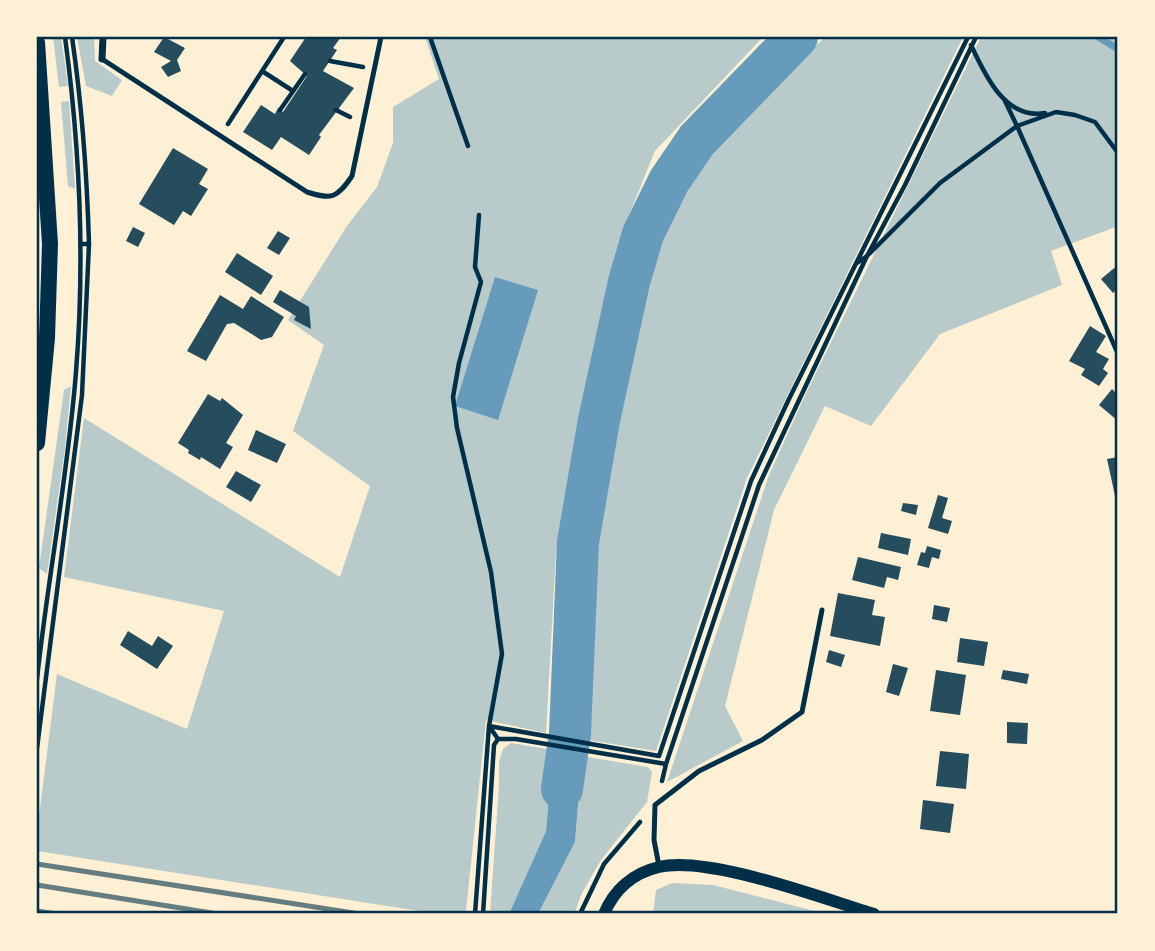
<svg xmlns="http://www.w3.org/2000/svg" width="1155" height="951" viewBox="0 0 1155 951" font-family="'Noto Sans',sans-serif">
<rect width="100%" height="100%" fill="#fdf0d5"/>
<path fill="#b9caca" d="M 53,37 L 61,37 L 68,86 L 59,87 Z
M 77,37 L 94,37 L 95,61 L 122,80 L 112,96 L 86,86 Z
M 425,37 L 763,37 L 655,151 L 624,227 L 573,456 L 556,553 L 546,733 L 486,720 L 466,911 L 462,914 L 438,914 L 37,851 L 37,832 L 57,674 L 187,729 L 224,611 L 64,577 L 84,418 L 340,577 L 370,486 L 293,431 L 324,345 L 288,320 L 347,226 L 377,187 L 393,143 L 393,107 L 439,79 Z
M 825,37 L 963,37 L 747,478 L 656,751 L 575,738 L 591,558 L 626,365 L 663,221 L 706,152 Z
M 981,37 L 1118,37 L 1118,226 L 1051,251 L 1062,285 L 940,334 L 871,426 L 825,406 L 774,510 L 725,706 L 743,741 L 667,782 L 769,475 L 807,391 Z
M 69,101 L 75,189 L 68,186 L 61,102 Z
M 71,386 L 65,448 L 47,574 L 39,568 L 64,390 Z
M 511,743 L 553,750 L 546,831 L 509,914 L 490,914 L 499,785 L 499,761 L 503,749 Z
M 582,756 L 648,767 L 652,772 L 647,802 L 601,860 L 582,893 L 574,914 L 538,914 L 575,842 Z
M 672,883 L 713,885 L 826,914 L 653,914 L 656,890 Z"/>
<path fill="#669bbc" d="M 495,277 L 538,290 L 498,420 L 455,406 Z
M 570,733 L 582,756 L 575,842 L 538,914 L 509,914 L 546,831 L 553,750 Z"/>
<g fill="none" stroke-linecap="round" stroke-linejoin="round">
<path stroke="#669bbc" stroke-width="7" d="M 1098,37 L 1118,49"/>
<path stroke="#669bbc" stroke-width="42" d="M 562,789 L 570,733 L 578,542 L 599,420 L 629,282 L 643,234 L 669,181 L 697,140 L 797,37"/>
</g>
<path fill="#264d5e" d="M 164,37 L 185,48 L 177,60 L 181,71 L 168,77 L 161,67 L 171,61 L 154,52 Z
M 306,37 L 341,37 L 333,48 L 337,50 L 323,71 L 354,88 L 319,135 L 321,137 L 309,155 L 281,137 L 272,150 L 243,132 L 261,105 L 275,114 L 278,108 L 283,112 L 307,76 L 290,61 Z
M 173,148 L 208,169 L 199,184 L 208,189 L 191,216 L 183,211 L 174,225 L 139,204 Z
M 133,227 L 145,233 L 138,247 L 126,241 Z
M 278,231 L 290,238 L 279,255 L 267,248 Z
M 237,253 L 273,276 L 261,295 L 225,272 Z
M 1118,265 L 1118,288 L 1113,293 L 1101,279 Z
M 280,290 L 309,307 L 311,329 L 294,320 L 296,316 L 273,302 Z
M 220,295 L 243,309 L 251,296 L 284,317 L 272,337 L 261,340 L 234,323 L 227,324 L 206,361 L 187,351 Z
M 1090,326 L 1106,336 L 1096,352 L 1109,359 L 1103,369 L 1108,373 L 1099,386 L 1081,375 L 1085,369 L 1069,361 Z
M 1112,389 L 1118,395 L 1118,421 L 1099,405 Z
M 208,394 L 220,401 L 222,398 L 243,415 L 226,443 L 233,447 L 220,469 L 201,457 L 200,460 L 188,453 L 189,450 L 178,443 Z
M 256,430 L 286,444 L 277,463 L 248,450 Z
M 1118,457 L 1118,505 L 1117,505 L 1107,459 Z
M 236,471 L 261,485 L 251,502 L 226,487 Z
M 938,495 L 948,498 L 942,518 L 952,521 L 948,534 L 928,528 Z
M 903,503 L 918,505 L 916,515 L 901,511 Z
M 881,533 L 911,539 L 908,555 L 878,548 Z
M 927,546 L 941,550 L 939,559 L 932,557 L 929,568 L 917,565 L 921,552 L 925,553 Z
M 858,557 L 901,567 L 898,580 L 887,577 L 884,588 L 852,580 Z
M 838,593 L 875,600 L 872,615 L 885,617 L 880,646 L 830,636 Z
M 934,605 L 950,608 L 947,622 L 932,619 Z
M 128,631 L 152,646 L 158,636 L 173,646 L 157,669 L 120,645 Z
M 960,638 L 988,642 L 984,666 L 957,662 Z
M 829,650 L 845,655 L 841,667 L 826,662 Z
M 893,664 L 908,668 L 899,696 L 886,692 Z
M 936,670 L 966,675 L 960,715 L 930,711 Z
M 1003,670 L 1029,674 L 1027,684 L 1001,679 Z
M 1007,722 L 1028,723 L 1027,744 L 1007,743 Z
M 940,751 L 969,754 L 966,789 L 936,786 Z
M 923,800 L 954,804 L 950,833 L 920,829 Z"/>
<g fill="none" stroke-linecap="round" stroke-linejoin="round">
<path stroke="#003049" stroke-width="4.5" d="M 72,37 C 82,106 87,174 89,244 L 81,244
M 430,37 L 468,146
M 971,45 C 985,75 1005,120 1045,113
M 330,61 L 363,67
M 262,71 L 293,91
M 1005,101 L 1017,126 L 1056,112 L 1075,115 L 1095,122 L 1118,153
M 280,110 L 305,74
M 336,110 L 350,117
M 228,124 L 284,37
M 479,215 L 475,267 L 481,282 L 459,363 L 453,397 L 457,428 L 491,572 L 502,654 L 489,726 L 498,739
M 857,263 L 867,256 L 940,183 L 1017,126 L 1118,354
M 37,679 C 48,576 68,475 76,372 C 85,260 80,148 65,37
M 37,748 L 82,395 L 89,244
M 662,781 L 666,764
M 475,914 L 489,726 L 659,756 L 751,481 L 788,401 L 968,37
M 483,914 L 494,745 L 498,739 L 516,739 L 666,764 L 759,485 L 867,256 L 905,185 L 976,37
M 580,914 L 604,864 L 640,822"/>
<path stroke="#003049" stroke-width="5" d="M 102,59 L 307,192 C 332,200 337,198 352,176 L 381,37
M 659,866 L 654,840 L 655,805 L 699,771 L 762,740 L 802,712 L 822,610"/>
<path stroke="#003049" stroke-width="7" d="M 102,59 L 103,37"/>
<path stroke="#003049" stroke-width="12" d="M 604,914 C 614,890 633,873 659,867 C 708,855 824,899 874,914"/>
<path stroke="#003049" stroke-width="16" d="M 37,42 L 50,244 L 47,338 L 37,443"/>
<path stroke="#657d81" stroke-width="5" d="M 37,864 L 360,914
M 37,885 L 218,914
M 37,911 L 57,914"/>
</g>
<rect width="1155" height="951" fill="none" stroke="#fdf0d5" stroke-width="77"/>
<rect x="38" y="38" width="1078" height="874" fill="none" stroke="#003049" stroke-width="2.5"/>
</svg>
